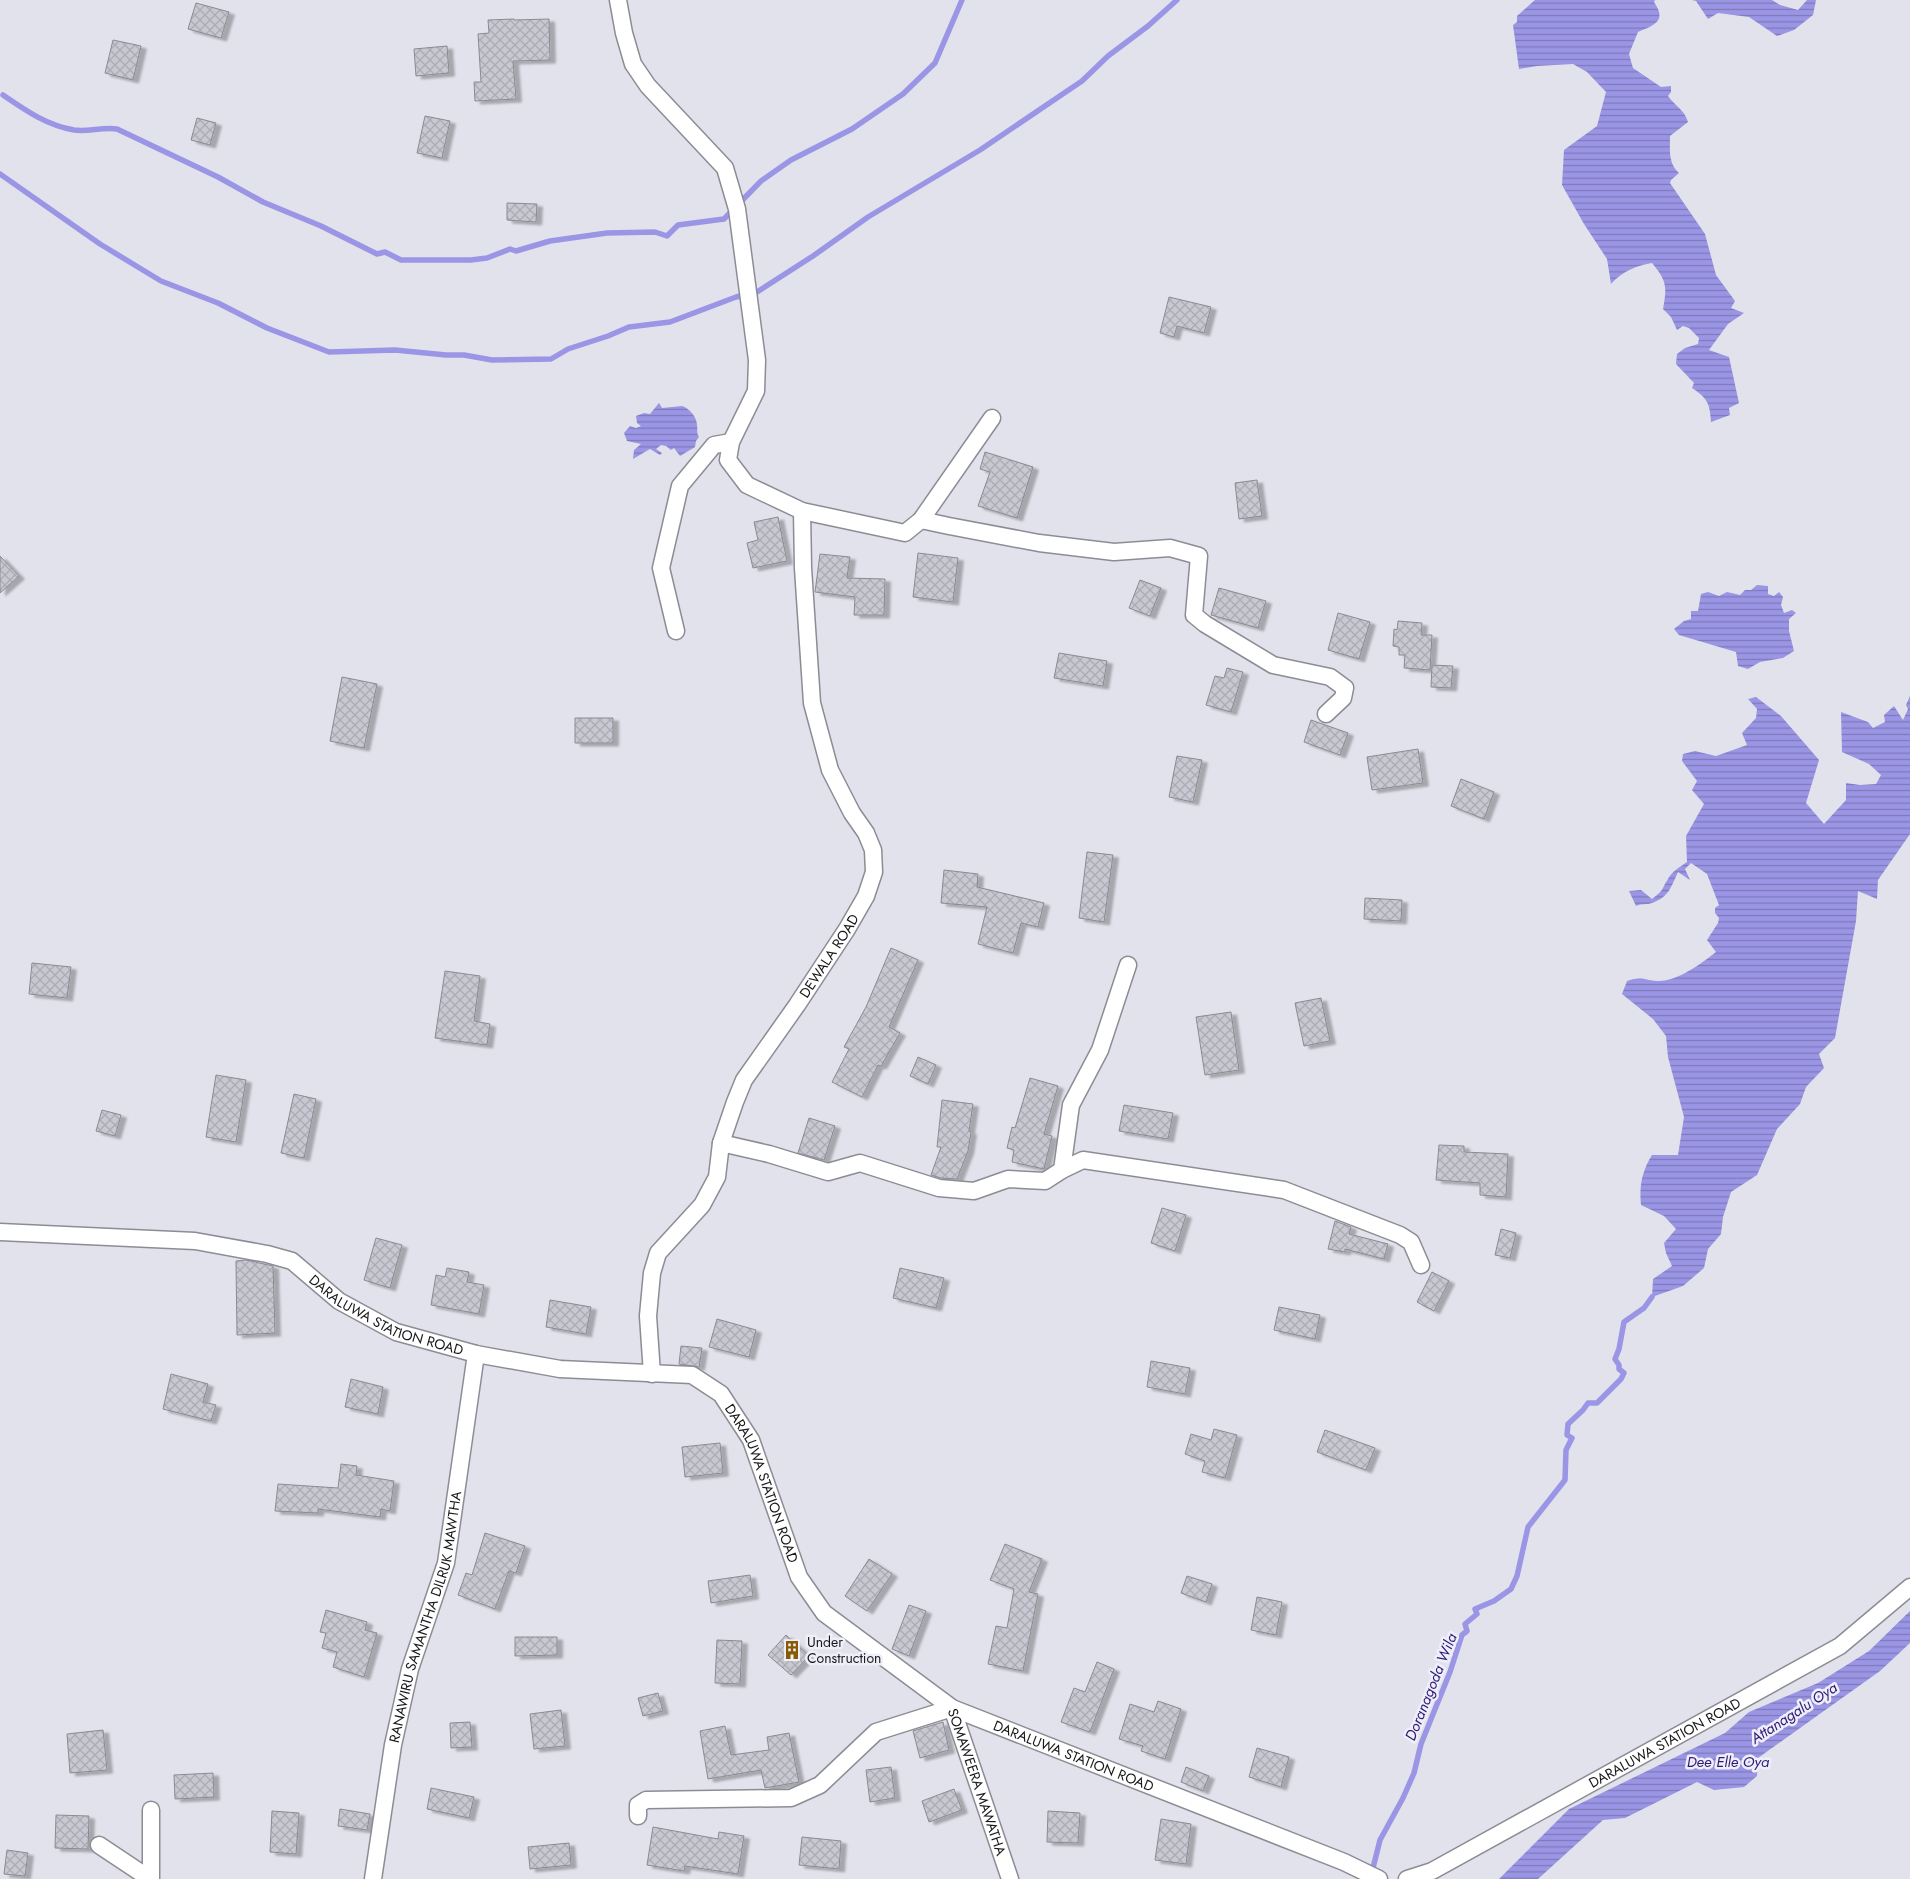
<svg xmlns="http://www.w3.org/2000/svg" width="1910" height="1879" viewBox="0 0 1910 1879" font-family="Jost,sans-serif">
<defs>
<pattern id="water-rules" width="6" height="5" patternUnits="userSpaceOnUse" patternTransform="scale(1.25)"><rect width="6" height="5" fill="#9a96e5"/><path d="M0 2.5h6" fill="none" stroke="#7d79b9"/></pattern>
<pattern id="building-cross-hatch" width="8" height="8" patternUnits="userSpaceOnUse" patternTransform="scale(1.25)"><rect width="8" height="8" fill="#c8c8d2"/><path d="M0 0l8 8M0 8l8-8" fill="none" stroke="#ababb4"/></pattern>
<filter id="shadow"><feDropShadow dx="5.5" dy="3" stdDeviation="1" flood-color="#0004"/></filter>
</defs>
<rect width="100%" height="100%" fill="#e2e2ec"/>
<path fill="url(#water-rules)" d="M 1535,0 L 1655,0 L 1654,2 C 1667,21 1655,25 1638,32 L 1629,54 L 1633,68 L 1661,87 L 1671,86 L 1671,92 L 1668,96 C 1675,106 1684,109 1688,122 L 1670,136 C 1670,150 1668,163 1679,173 L 1671,180 L 1670,183 L 1705,234 L 1716,275 L 1735,301 L 1731,308 L 1744,313 L 1728,324 L 1709,350 L 1729,357 L 1739,403 L 1729,408 L 1730,415 L 1711,422 C 1710,403 1707,398 1692,388 L 1694,383 L 1676,364 L 1677,354 L 1685,348 L 1698,344 L 1699,338 L 1689,328 L 1683,326 L 1677,330 L 1671,317 L 1663,309 C 1667,287 1667,281 1652,263 C 1638,265 1621,272 1611,284 L 1607,259 L 1584,224 L 1562,185 L 1564,150 L 1597,126 L 1606,92 L 1587,72 L 1573,64 L 1537,66 L 1519,69 L 1513,25 L 1517,22 L 1517,16 Z
M 1692,0 L 1772,0 L 1780,5 L 1798,10 L 1807,0 L 1816,0 L 1813,15 L 1794,30 L 1777,36 L 1749,17 L 1718,13 L 1708,19 L 1696,1 Z
M 659,403 L 662,408 L 682,406 C 689,408 697,417 697,425 C 698,430 696,432 699,437 L 696,441 L 695,447 L 680,456 L 674,448 L 671,450 L 666,446 L 661,445 L 656,449 L 662,453 L 660,455 L 650,449 L 633,459 L 634,450 L 641,444 L 627,441 L 624,433 L 630,426 L 636,428 L 641,426 L 637,423 L 636,416 L 644,413 L 650,414 Z
M 1757,585 L 1768,586 L 1768,594 L 1774,596 L 1779,592 L 1783,597 L 1781,605 L 1784,613 L 1792,610 L 1796,613 L 1789,619 L 1789,631 L 1794,651 L 1783,658 L 1760,662 L 1748,669 L 1738,666 L 1736,652 L 1679,635 L 1674,629 L 1684,621 L 1691,619 L 1691,611 L 1698,611 L 1701,594 L 1708,592 L 1719,596 L 1727,592 L 1740,595 L 1745,590 L 1751,590 Z
M 1910,696 L 1910,834 L 1878,880 L 1877,899 L 1858,891 L 1856,921 L 1835,1038 L 1819,1054 L 1824,1068 L 1806,1087 L 1800,1104 L 1777,1129 L 1757,1175 L 1731,1192 L 1723,1217 L 1721,1234 L 1708,1249 L 1704,1268 L 1683,1286 L 1652,1297 L 1653,1279 L 1672,1266 L 1666,1253 L 1664,1243 L 1676,1229 L 1664,1216 L 1641,1205 C 1639,1186 1642,1171 1652,1155 L 1678,1155 L 1684,1117 L 1668,1057 L 1666,1036 L 1653,1019 L 1622,994 L 1627,981 C 1642,976 1643,980 1657,981 C 1677,982 1702,963 1716,952 L 1707,940 L 1718,923 L 1719,918 L 1715,913 L 1715,908 L 1719,905 L 1707,874 L 1691,863 L 1685,869 L 1690,880 L 1678,872 C 1671,887 1669,897 1652,903 C 1647,905 1642,903 1636,906 L 1629,891 L 1641,890 L 1652,899 C 1665,889 1661,890 1668,879 C 1672,871 1680,867 1687,862 L 1686,836 L 1704,804 L 1692,790 L 1697,781 L 1682,761 L 1683,754 L 1695,751 L 1716,756 L 1747,745 L 1742,733 L 1756,718 L 1757,709 L 1748,699 L 1756,697 L 1781,716 L 1819,760 L 1806,803 L 1824,824 L 1846,800 L 1846,783 L 1860,785 L 1876,784 L 1881,775 L 1869,764 L 1842,752 L 1841,712 L 1868,722 L 1873,728 L 1885,722 L 1884,715 L 1894,706 L 1903,720 L 1908,709 L 1906,705 Z
M 1910,1611 L 1910,1643 L 1880,1671 L 1758,1758 L 1757,1776 L 1744,1787 L 1714,1790 L 1697,1782 L 1625,1818 L 1603,1820 L 1538,1879 L 1499,1879 L 1569,1809 L 1725,1733 L 1749,1712 L 1818,1683 L 1869,1651 Z"/>
<g fill="none" stroke-linecap="round" stroke-linejoin="round">
<path stroke="#9a96e5" stroke-width="5.5" d="M 3,95 C 25,110 46,125 74,130 C 88,132 102,127 117,129 L 218,177 L 263,202 L 321,226 L 377,254 L 385,252 L 401,260 L 471,260 L 487,258 L 510,249 L 516,251 L 550,241 L 607,233 L 655,232 L 667,236 L 678,225 L 724,219 L 761,181 L 791,160 L 852,129 L 903,94 L 935,63 L 962,0
M 0,174 L 100,244 L 161,281 L 218,303 L 267,328 L 329,352 L 395,350 L 446,355 L 464,355 L 492,360 L 551,359 L 568,349 L 608,336 L 629,327 L 670,322 L 736,297 L 757,292 L 813,256 L 868,217 L 980,150 L 1082,81 L 1108,56 L 1148,26 L 1177,0
M 1373,1868 L 1380,1840 L 1403,1798 L 1414,1773 L 1421,1744 L 1450,1672 L 1462,1635 L 1467,1631 L 1465,1624 L 1477,1614 L 1475,1609 L 1494,1601 L 1511,1589 L 1517,1576 L 1528,1527 L 1565,1480 L 1566,1450 L 1572,1438 L 1567,1435 L 1568,1424 L 1583,1410 L 1588,1403 L 1597,1403 L 1621,1379 L 1624,1373 L 1619,1369 L 1619,1365 L 1615,1359 L 1619,1349 L 1624,1322 L 1644,1308 L 1652,1297"/>
</g>
<path fill="url(#building-cross-hatch)" stroke="#8a8a93" filter="url(#shadow)" d="M 196,3 L 229,12 L 221,38 L 188,29 Z
M 514,19 L 514,20 L 549,19 L 550,60 L 513,61 L 516,99 L 475,101 L 474,82 L 481,82 L 478,34 L 489,33 L 488,20 Z
M 113,40 L 141,46 L 133,80 L 105,73 Z
M 447,46 L 449,73 L 416,76 L 414,49 Z
M 425,116 L 450,121 L 442,158 L 417,153 Z
M 197,118 L 216,123 L 210,145 L 191,140 Z
M 507,203 L 537,204 L 536,222 L 507,220 Z
M 1169,297 L 1211,307 L 1204,333 L 1177,326 L 1174,337 L 1160,333 Z
M 985,452 L 1033,467 L 1017,518 L 978,506 L 990,472 L 980,469 Z
M 1257,480 L 1262,516 L 1239,519 L 1235,483 Z
M 778,517 L 787,561 L 753,568 L 747,543 L 758,540 L 754,522 Z
M 918,553 L 958,558 L 953,602 L 913,597 Z
M 820,554 L 850,557 L 847,578 L 885,579 L 884,615 L 854,615 L 855,597 L 815,592 Z
M 0,556 L 19,576 L 0,593 Z
M 1140,580 L 1161,588 L 1150,616 L 1129,608 Z
M 1219,588 L 1266,601 L 1258,628 L 1211,615 Z
M 1338,613 L 1370,622 L 1359,659 L 1328,650 Z
M 1398,621 L 1422,623 L 1421,635 L 1432,635 L 1430,670 L 1404,668 L 1405,655 L 1399,655 L 1399,647 L 1393,646 L 1394,629 L 1397,630 Z
M 1059,653 L 1107,661 L 1103,686 L 1054,678 Z
M 1432,665 L 1453,666 L 1451,688 L 1431,687 Z
M 1227,668 L 1243,672 L 1231,712 L 1206,705 L 1215,676 L 1224,678 Z
M 342,677 L 377,684 L 364,748 L 330,741 Z
M 575,718 L 613,718 L 613,743 L 575,743 Z
M 1311,720 L 1348,733 L 1340,755 L 1304,742 Z
M 1418,749 L 1423,783 L 1372,790 L 1367,757 Z
M 1177,756 L 1202,760 L 1193,802 L 1169,797 Z
M 1461,779 L 1494,792 L 1484,819 L 1451,806 Z
M 1087,852 L 1113,855 L 1104,922 L 1079,918 Z
M 944,870 L 978,874 L 977,887 L 1044,903 L 1038,927 L 1021,923 L 1013,953 L 978,944 L 987,907 L 941,903 Z
M 1365,898 L 1402,900 L 1401,921 L 1364,919 Z
M 891,948 L 918,960 L 889,1027 L 900,1033 L 881,1066 L 878,1065 L 862,1097 L 832,1082 L 849,1049 L 844,1047 L 866,1007 Z
M 32,963 L 71,967 L 67,998 L 29,994 Z
M 445,971 L 480,976 L 474,1021 L 490,1024 L 487,1045 L 435,1038 Z
M 1321,998 L 1330,1041 L 1304,1046 L 1295,1003 Z
M 1231,1012 L 1239,1070 L 1205,1075 L 1196,1017 Z
M 918,1057 L 936,1065 L 928,1084 L 910,1076 Z
M 216,1075 L 246,1080 L 236,1142 L 206,1137 Z
M 1030,1078 L 1058,1086 L 1044,1134 L 1052,1136 L 1044,1169 L 1012,1162 L 1014,1150 L 1007,1148 L 1012,1127 L 1015,1128 Z
M 294,1094 L 316,1099 L 304,1158 L 281,1153 Z
M 942,1100 L 973,1104 L 969,1131 L 971,1132 L 968,1151 L 957,1179 L 941,1178 L 931,1175 L 941,1147 L 937,1147 Z
M 1124,1105 L 1173,1113 L 1168,1139 L 1119,1131 Z
M 102,1110 L 121,1115 L 115,1136 L 96,1131 Z
M 809,1118 L 835,1126 L 824,1160 L 798,1153 Z
M 1439,1145 L 1464,1146 L 1464,1152 L 1508,1154 L 1506,1197 L 1480,1195 L 1480,1183 L 1436,1180 Z
M 1162,1208 L 1186,1215 L 1175,1251 L 1151,1243 Z
M 1335,1221 L 1351,1227 L 1349,1234 L 1388,1244 L 1384,1259 L 1345,1249 L 1345,1252 L 1328,1249 Z
M 1501,1229 L 1516,1233 L 1510,1258 L 1495,1255 Z
M 376,1238 L 402,1245 L 390,1288 L 364,1280 Z
M 246,1260 L 273,1266 L 275,1333 L 237,1335 L 236,1261 Z
M 447,1268 L 469,1272 L 467,1282 L 484,1285 L 479,1314 L 431,1305 L 436,1275 L 445,1277 Z
M 900,1268 L 944,1278 L 936,1308 L 893,1298 Z
M 1432,1272 L 1449,1281 L 1434,1311 L 1417,1302 Z
M 550,1300 L 591,1307 L 586,1334 L 546,1327 Z
M 1279,1307 L 1320,1315 L 1315,1339 L 1274,1330 Z
M 717,1319 L 756,1330 L 749,1357 L 709,1347 Z
M 681,1346 L 702,1348 L 699,1367 L 679,1364 Z
M 1151,1361 L 1190,1368 L 1185,1394 L 1147,1387 Z
M 171,1374 L 208,1384 L 203,1402 L 216,1405 L 211,1421 L 163,1409 Z
M 351,1379 L 383,1387 L 378,1414 L 345,1407 Z
M 1214,1429 L 1237,1435 L 1225,1478 L 1202,1472 L 1205,1461 L 1185,1454 L 1191,1434 L 1211,1440 Z
M 1325,1430 L 1375,1448 L 1366,1470 L 1317,1452 Z
M 720,1443 L 723,1473 L 685,1477 L 682,1447 Z
M 341,1464 L 357,1466 L 356,1475 L 394,1481 L 390,1511 L 381,1509 L 380,1517 L 318,1509 L 318,1513 L 275,1511 L 278,1484 L 338,1488 Z
M 485,1533 L 525,1546 L 516,1573 L 509,1571 L 495,1609 L 458,1595 L 466,1573 L 472,1575 Z
M 1005,1544 L 1042,1559 L 1029,1592 L 1038,1594 L 1023,1671 L 988,1664 L 996,1626 L 1007,1628 L 1014,1589 L 990,1580 Z
M 869,1559 L 892,1574 L 867,1611 L 845,1596 Z
M 750,1575 L 753,1596 L 711,1603 L 708,1581 Z
M 1187,1576 L 1212,1584 L 1206,1602 L 1181,1593 Z
M 1257,1597 L 1282,1602 L 1276,1635 L 1251,1630 Z
M 909,1605 L 926,1611 L 909,1656 L 892,1649 Z
M 326,1610 L 367,1622 L 365,1630 L 377,1633 L 364,1677 L 333,1667 L 337,1652 L 322,1648 L 326,1633 L 320,1632 Z
M 786,1635 L 809,1656 L 791,1675 L 768,1655 Z
M 515,1637 L 557,1637 L 557,1655 L 515,1656 Z
M 717,1640 L 742,1641 L 740,1684 L 715,1683 Z
M 1097,1662 L 1114,1669 L 1090,1732 L 1061,1722 L 1074,1688 L 1085,1692 Z
M 658,1693 L 663,1711 L 643,1716 L 638,1698 Z
M 1158,1701 L 1181,1709 L 1165,1759 L 1141,1751 L 1143,1746 L 1119,1739 L 1130,1704 L 1154,1712 Z
M 561,1710 L 565,1746 L 534,1749 L 530,1714 Z
M 470,1722 L 472,1747 L 451,1748 L 450,1723 Z
M 943,1722 L 949,1750 L 920,1758 L 913,1731 Z
M 725,1726 L 731,1755 L 769,1750 L 767,1737 L 789,1733 L 799,1782 L 765,1788 L 761,1770 L 708,1779 L 700,1731 Z
M 103,1730 L 107,1770 L 70,1773 L 67,1734 Z
M 1257,1748 L 1289,1757 L 1281,1787 L 1249,1777 Z
M 891,1767 L 895,1798 L 870,1802 L 866,1770 Z
M 1186,1767 L 1209,1776 L 1203,1791 L 1181,1782 Z
M 213,1773 L 214,1797 L 175,1799 L 174,1775 Z
M 431,1788 L 474,1797 L 469,1818 L 427,1809 Z
M 954,1789 L 962,1810 L 929,1822 L 922,1801 Z
M 340,1809 L 370,1814 L 367,1830 L 338,1826 Z
M 272,1811 L 299,1813 L 296,1854 L 270,1852 Z
M 1048,1811 L 1080,1813 L 1078,1843 L 1047,1842 Z
M 56,1815 L 89,1816 L 88,1849 L 55,1848 Z
M 1161,1819 L 1191,1824 L 1186,1864 L 1155,1860 Z
M 653,1827 L 718,1839 L 719,1832 L 744,1836 L 738,1874 L 685,1866 L 684,1871 L 647,1865 Z
M 802,1837 L 841,1841 L 839,1869 L 799,1865 Z
M 569,1843 L 571,1865 L 530,1869 L 528,1847 Z
M 7,1850 L 28,1853 L 25,1876 L 4,1874 Z"/>
<g fill="none" stroke-linecap="round" stroke-linejoin="round">
<g stroke="#8c8c95" stroke-width="19">
<g id="minor">
<path d="M 618,0 L 624,33 L 633,64 L 648,86 L 725,168 L 737,209 L 757,360 L 756,391 L 731,442 L 728,460 L 747,485 L 802,511 L 905,533 L 921,520 L 992,418"/>
<path d="M 921,520 L 949,526 L 1039,543 L 1114,552 L 1170,548 L 1199,556 L 1194,615 L 1205,624 L 1273,665 L 1330,677 L 1345,688 L 1343,698 L 1326,714"/>
<path d="M 676,631 L 661,568 L 680,486 L 714,445 L 731,442"/>
<path d="M 721,1143 L 769,1154 L 828,1172 L 860,1163 L 939,1188 L 974,1191 L 1008,1179 L 1045,1181 L 1062,1170 L 1083,1160 L 1284,1190 L 1400,1235 L 1411,1242 L 1421,1265"/>
<path d="M 1062,1170 L 1071,1105 L 1100,1050 L 1128,965"/>
<path id="s1" d="M 0,1232 L 195,1241 L 267,1254 L 292,1261 L 339,1301 L 396,1332 L 476,1354 L 560,1369 L 692,1375 L 721,1394 L 751,1440 L 799,1577 L 824,1613 L 952,1708 L 1344,1862 L 1379,1879"/>
<path id="s2" d="M 652,1374 L 648,1316 L 652,1273 L 658,1253 L 702,1205 L 717,1177 L 721,1143 L 735,1102 L 744,1080 L 797,1005 L 847,929 L 866,896 L 874,872 L 873,850 L 866,833 L 852,813 L 830,770 L 812,703 L 803,568 L 802,511"/>
<path d="M 151,1810 L 151,1879"/>
<path id="s3" d="M 638,1816 L 638,1805 L 646,1800 L 791,1798 L 820,1785 L 876,1732 L 952,1708 L 1010,1879"/>
<path d="M 99,1845 L 150,1879"/>
<path id="s4" d="M 373,1879 L 393,1745 L 410,1669 L 446,1563 L 476,1354"/>
<path id="s5" d="M 1407,1879 L 1432,1871 L 1840,1646 L 1910,1587"/>
</g>
</g>
<use href="#minor" stroke="#fff" stroke-width="16"/>
</g>
<defs>
<g id="building-bare" transform="scale(1.5)"><path d="M-4-6H4V6H1V3H-1V6H-4ZM-2.5-4.3h1.7v1.8h-1.7ZM.8-4.3h1.7v1.8H.8ZM-2.5-1h1.7V.8h-1.7ZM.8-1h1.7V.8H.8Z" fill="#895b00" stroke="#efeffa" stroke-width="2.5" paint-order="stroke"/></g>
</defs>
<g fill-rule="evenodd">
<use href="#building-bare" x="792" y="1650"/>
</g>
<g text-anchor="middle" dominant-baseline="central" stroke-width="5" stroke-linejoin="round" paint-order="stroke">
<g font-size="14" fill="#18181b" stroke="#efeffa">
<text stroke="none"><textPath href="#s2" startOffset="471">DEWALA ROAD</textPath></text>
<text stroke="none"><textPath href="#s1" startOffset="405">DARALUWA STATION ROAD</textPath></text>
<text stroke="none"><textPath href="#s1" startOffset="855">DARALUWA STATION ROAD</textPath></text>
<text stroke="none"><textPath href="#s4" startOffset="268">RANAWIRU SAMANTHA DILRUK MAWTHA</textPath></text>
<text stroke="none"><textPath href="#s5" startOffset="292">DARALUWA STATION ROAD</textPath></text>
<text stroke="none"><textPath href="#s1" startOffset="1290">DARALUWA STATION ROAD</textPath></text>
<text stroke="none"><textPath href="#s3" startOffset="432">SOMAWEERA MAWATHA</textPath></text>
</g>
<g font-size="14" fill="#18181b" stroke="#efeffa" text-anchor="start">
<text x="807" y="1642">Under<tspan x="807" dy="16">Construction</tspan></text>
</g>
<g font-size="15" font-style="italic" fill="#2f1a75" stroke="#efeffa">
<text transform="translate(1431 1687) rotate(-68)">Doranagoda Wila</text>
<text transform="translate(1794 1713) rotate(-33)">Attanagalu Oya</text>
<text x="1728" y="1762">Dee Elle Oya</text>
</g>
</g>
</svg>
